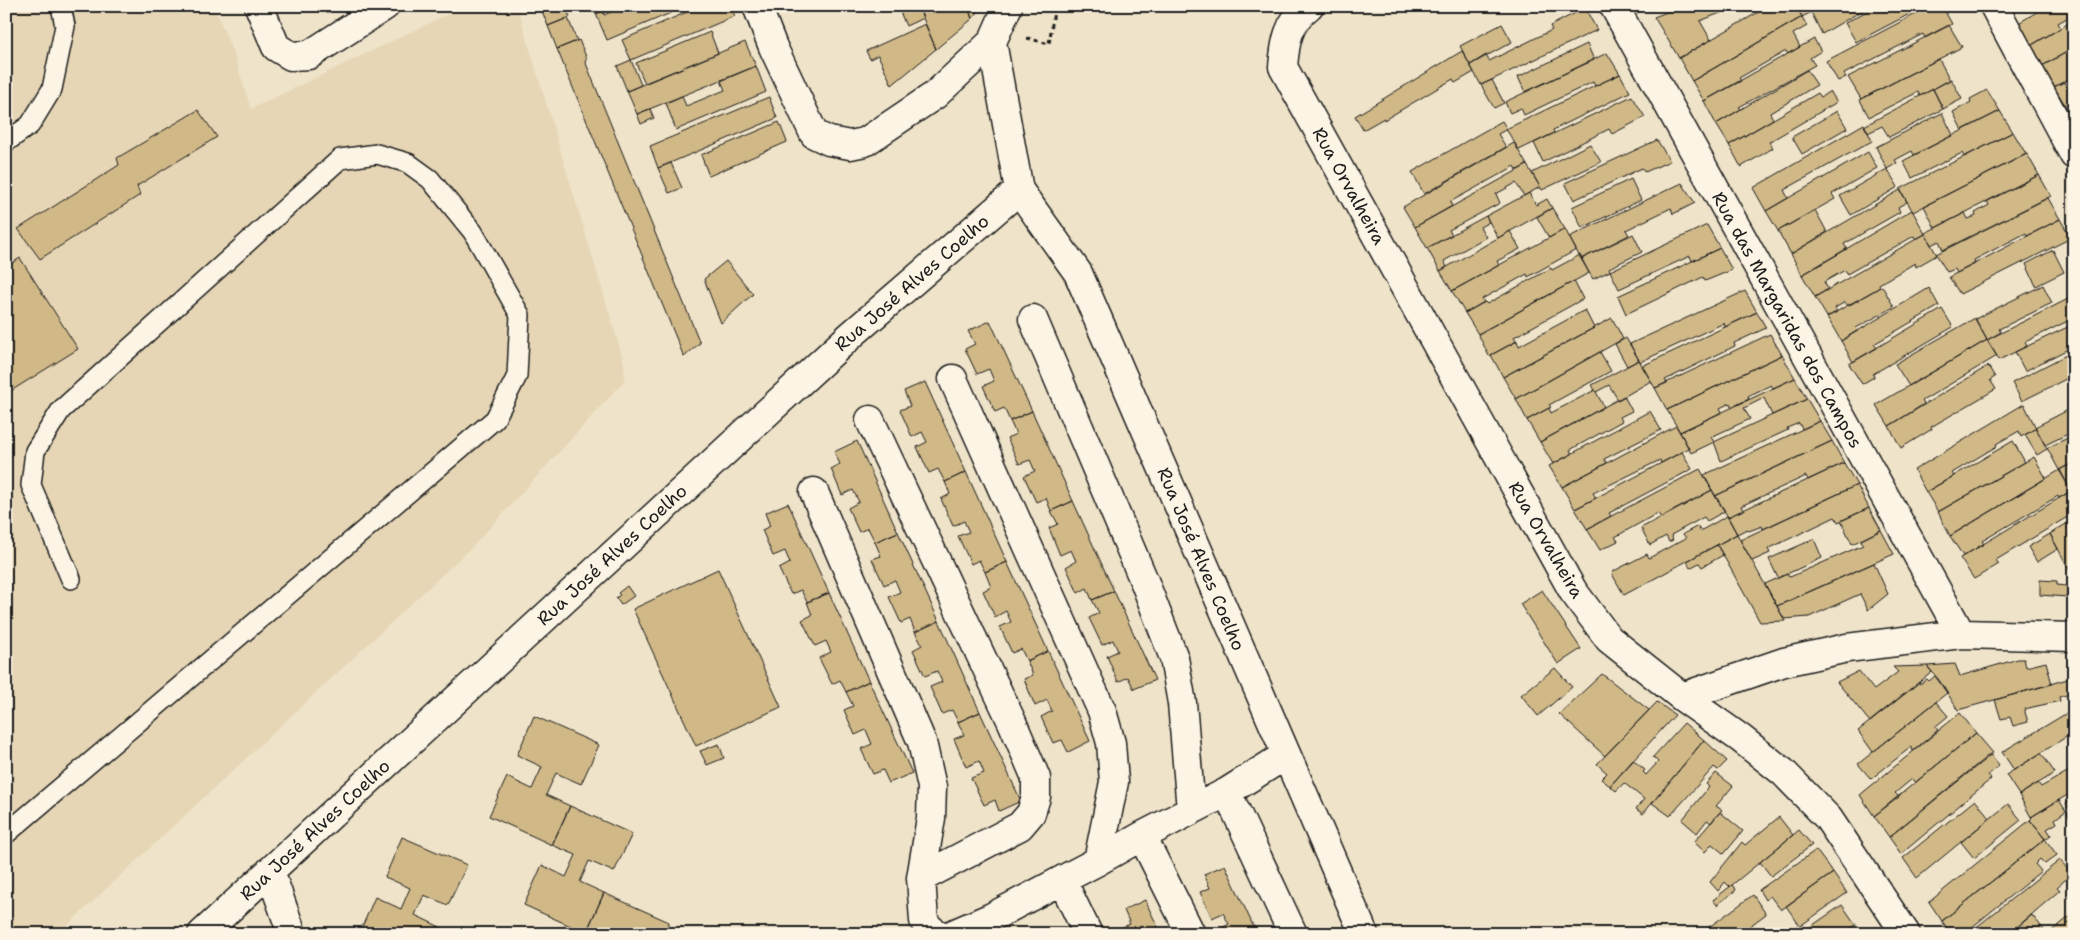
<svg xmlns="http://www.w3.org/2000/svg" width="2080" height="940" viewBox="0 0 2080 940" font-family="'Shantell Sans',sans-serif">
<rect width="100%" height="100%" fill="#efe3c9"/>
<filter id="ink" filterUnits="userSpaceOnUse"><feTurbulence type="fractalNoise" baseFrequency=".02" numOctaves="2"/><feDisplacementMap in="SourceGraphic" scale="10" xChannelSelector="R" yChannelSelector="G"/><feConvolveMatrix kernelMatrix="1 2 1 2 8 2 1 2 1" color-interpolation-filters="sRGB"/></filter>
<g filter="url(#ink)">
<path fill="#e6d6b5" d="M 6,6 L 214,6 L 235,58 L 251,109 L 465,6 L 517,6 L 623,359 L 625,380 L 474,545 L 58,934 L 6,934 Z"/>
<path fill="#d0b887" stroke="#1c1c1c" d="M 540,6 L 565,6 L 570,17 L 548,26 Z
M 593,6 L 615,6 L 596,14 Z
M 625,6 L 687,6 L 607,40 L 596,14 L 603,11 L 604,15 Z
M 701,6 L 730,6 L 735,16 L 631,60 L 622,40 Z
M 918,6 L 968,6 L 972,19 L 936,49 Z
M 918,6 L 923,18 L 906,26 L 898,7 Z
M 968,6 L 983,6 L 972,19 Z
M 1682,6 L 1738,6 L 1700,21 L 1711,40 L 1679,58 L 1654,17 Z
M 1769,6 L 1796,6 L 1802,17 L 1692,81 L 1679,58 Z
M 1796,6 L 1823,6 L 1802,17 Z
M 1823,6 L 1870,6 L 1822,34 L 1811,12 Z
M 1876,6 L 1925,6 L 1856,42 L 1845,23 Z
M 1931,6 L 1942,6 L 1952,24 L 1925,38 L 1923,34 L 1844,74 L 1846,77 L 1838,81 L 1826,61 Z
M 2047,6 L 2074,6 L 2074,14 L 2058,23 L 2061,28 L 2030,46 L 2017,24 Z
M 1585,8 L 1597,30 L 1481,85 L 1470,65 L 1486,55 L 1489,61 L 1552,30 L 1550,26 Z
M 1802,17 L 1807,26 L 1793,34 L 1800,47 L 1788,54 L 1786,51 L 1739,78 L 1741,81 L 1704,101 L 1692,81 Z
M 568,18 L 577,41 L 557,49 L 548,26 Z
M 2074,20 L 2074,43 L 2072,44 L 2074,48 L 2042,66 L 2030,46 Z
M 925,24 L 936,49 L 892,85 L 878,55 L 870,59 L 866,51 Z
M 1502,24 L 1512,42 L 1470,65 L 1460,46 Z
M 1949,25 L 1962,47 L 1861,99 L 1848,77 Z
M 710,32 L 718,53 L 645,83 L 636,63 Z
M 1814,39 L 1821,51 L 1810,58 L 1815,65 L 1739,107 L 1741,109 L 1716,124 L 1704,101 Z
M 579,40 L 587,59 L 585,61 L 700,343 L 684,357 L 557,49 Z
M 745,42 L 756,66 L 637,114 L 627,91 Z
M 1587,44 L 1594,60 L 1525,92 L 1518,77 Z
M 2074,48 L 2074,76 L 2054,87 L 2042,66 Z
M 1462,51 L 1474,72 L 1455,83 L 1453,79 L 1384,120 L 1384,118 L 1363,130 L 1355,116 Z
M 1607,53 L 1620,74 L 1595,86 L 1593,82 L 1524,115 L 1521,108 L 1510,113 L 1505,102 Z
M 1939,59 L 1950,80 L 1920,96 L 1918,92 L 1869,117 L 1860,100 Z
M 631,60 L 641,85 L 627,91 L 617,66 Z
M 756,66 L 766,92 L 676,130 L 666,103 L 682,96 L 686,106 L 725,90 L 721,81 Z
M 1807,70 L 1817,85 L 1770,113 L 1773,119 L 1729,145 L 1716,124 Z
M 1620,74 L 1630,92 L 1553,130 L 1554,133 L 1519,150 L 1506,129 Z
M 1951,79 L 1962,99 L 1943,109 L 1933,89 Z
M 1492,80 L 1504,103 L 1494,108 L 1481,85 Z
M 2064,82 L 2067,88 L 2074,83 L 2074,107 L 2068,110 L 2054,87 Z
M 1933,89 L 1943,109 L 1889,137 L 1882,126 L 1868,133 L 1864,126 Z
M 1987,90 L 2000,111 L 1962,130 L 1953,112 L 1971,102 L 1970,99 Z
M 1830,91 L 1837,102 L 1769,142 L 1773,148 L 1741,167 L 1729,145 L 1818,93 L 1821,97 Z
M 1632,96 L 1645,117 L 1612,134 L 1609,129 L 1543,162 L 1534,143 Z
M 769,97 L 777,118 L 658,168 L 650,146 Z
M 2074,107 L 2074,120 L 2068,110 Z
M 650,109 L 654,118 L 641,124 L 637,114 Z
M 198,110 L 217,137 L 137,186 L 140,195 L 40,259 L 18,229 L 119,165 L 117,158 Z
M 1837,111 L 1847,128 L 1802,154 L 1792,137 Z
M 2000,111 L 2013,132 L 1964,157 L 1962,153 L 1912,178 L 1903,161 Z
M 1942,113 L 1953,135 L 1914,155 L 1912,151 L 1895,160 L 1897,163 L 1887,169 L 1876,147 Z
M 1502,121 L 1507,129 L 1498,134 L 1506,147 L 1424,194 L 1412,172 Z
M 779,122 L 787,142 L 709,176 L 701,155 Z
M 1864,124 L 1872,141 L 1784,190 L 1788,198 L 1766,211 L 1753,188 Z
M 2013,132 L 2026,154 L 1913,212 L 1900,189 Z
M 1657,140 L 1670,161 L 1645,172 L 1642,168 L 1574,200 L 1565,183 Z
M 1514,143 L 1527,165 L 1517,170 L 1515,166 L 1450,202 L 1452,206 L 1415,227 L 1403,207 Z
M 1590,144 L 1601,162 L 1542,190 L 1532,173 Z
M 1868,152 L 1877,168 L 1832,194 L 1835,199 L 1778,231 L 1766,211 Z
M 2027,154 L 2039,175 L 1935,228 L 1924,206 Z
M 671,163 L 682,188 L 669,193 L 658,168 Z
M 1527,165 L 1540,187 L 1524,196 L 1516,183 L 1496,194 L 1500,203 L 1449,230 L 1452,235 L 1427,248 L 1415,227 Z
M 1887,169 L 1898,187 L 1851,215 L 1840,196 Z
M 2039,175 L 2051,196 L 1943,250 L 1939,241 L 1931,245 L 1925,233 L 1965,213 L 1968,219 L 1976,216 L 1975,213 L 1989,205 L 1987,201 Z
M 1631,179 L 1641,200 L 1582,228 L 1572,207 Z
M 1682,183 L 1695,203 L 1673,214 L 1671,208 L 1626,230 L 1629,235 L 1581,259 L 1569,237 Z
M 1900,190 L 1907,202 L 1898,207 L 1900,212 L 1844,244 L 1847,249 L 1802,275 L 1791,254 Z
M 1529,193 L 1536,205 L 1547,199 L 1552,208 L 1498,238 L 1486,216 Z
M 2048,198 L 2060,219 L 2027,236 L 2026,233 L 1974,260 L 1975,264 L 1957,273 L 1955,269 L 1947,272 L 1936,254 Z
M 1552,208 L 1565,229 L 1549,238 L 1537,217 Z
M 1815,210 L 1827,232 L 1791,254 L 1778,231 Z
M 1912,210 L 1925,234 L 1916,239 L 1914,236 L 1847,274 L 1845,270 L 1824,282 L 1828,289 L 1815,297 L 1802,275 Z
M 1486,216 L 1489,222 L 1480,227 L 1486,237 L 1444,261 L 1447,267 L 1440,271 L 1427,248 Z
M 2060,219 L 2071,238 L 1960,294 L 1949,277 Z
M 1707,225 L 1720,248 L 1692,261 L 1690,256 L 1619,289 L 1610,271 Z
M 1565,229 L 1576,250 L 1528,277 L 1527,274 L 1482,299 L 1484,302 L 1465,313 L 1452,291 Z
M 1510,231 L 1520,249 L 1497,261 L 1499,265 L 1452,291 L 1440,271 Z
M 1633,234 L 1642,252 L 1609,268 L 1610,271 L 1593,279 L 1581,259 Z
M 1925,234 L 1937,255 L 1916,267 L 1915,263 L 1879,284 L 1880,287 L 1848,306 L 1845,302 L 1835,308 L 1837,312 L 1827,317 L 1815,297 Z
M 1720,248 L 1732,270 L 1705,281 L 1703,277 L 1626,314 L 1618,296 Z
M 2053,250 L 2064,272 L 2036,286 L 2026,264 Z
M 1580,255 L 1589,273 L 1478,334 L 1465,313 L 1485,302 L 1487,304 L 1551,268 L 1552,270 Z
M 20,258 L 78,349 L 6,394 L 6,267 Z
M 726,261 L 753,294 L 721,323 L 704,279 Z
M 1574,281 L 1583,299 L 1514,337 L 1517,341 L 1489,356 L 1478,334 Z
M 2043,285 L 2052,303 L 1999,329 L 2001,332 L 1987,340 L 1975,319 Z
M 1882,286 L 1894,307 L 1856,328 L 1858,330 L 1841,341 L 1827,317 Z
M 1929,288 L 1939,306 L 1874,344 L 1877,348 L 1853,362 L 1841,341 Z
M 1745,291 L 1757,312 L 1725,327 L 1724,323 L 1640,362 L 1630,344 Z
M 2074,296 L 2074,318 L 2025,342 L 2027,346 L 1999,360 L 1987,340 Z
M 1942,309 L 1953,327 L 1873,374 L 1874,377 L 1862,384 L 1849,364 Z
M 1585,310 L 1594,328 L 1503,377 L 1491,355 L 1517,341 L 1519,346 Z
M 1757,312 L 1766,328 L 1734,343 L 1735,346 L 1665,380 L 1667,383 L 1655,388 L 1642,366 Z
M 1612,318 L 1623,339 L 1516,399 L 1503,377 Z
M 1975,318 L 1987,340 L 1909,386 L 1895,364 Z
M 990,321 L 1032,411 L 1010,421 L 1004,408 L 995,412 L 983,386 L 994,381 L 989,369 L 977,374 L 965,349 L 975,344 L 968,331 Z
M 2074,324 L 2074,346 L 2025,371 L 2015,352 Z
M 1770,334 L 1782,355 L 1667,410 L 1655,388 Z
M 1626,338 L 1639,360 L 1627,366 L 1615,344 Z
M 1987,340 L 1997,356 L 1922,401 L 1924,404 L 1889,426 L 1876,405 Z
M 2074,351 L 2074,375 L 2022,401 L 2012,383 Z
M 1600,352 L 1611,371 L 1549,405 L 1551,407 L 1527,420 L 1516,399 Z
M 1782,355 L 1795,378 L 1773,388 L 1771,385 L 1748,396 L 1749,399 L 1731,407 L 1730,403 L 1720,408 L 1722,412 L 1680,432 L 1667,410 Z
M 1639,360 L 1651,381 L 1618,400 L 1609,385 L 1596,392 L 1592,385 Z
M 1988,366 L 1995,377 L 1990,380 L 1996,389 L 1931,427 L 1932,429 L 1901,448 L 1889,426 Z
M 1795,378 L 1807,399 L 1772,415 L 1764,398 L 1744,408 L 1750,419 L 1711,437 L 1714,442 L 1691,453 L 1680,432 Z
M 925,382 L 966,472 L 945,482 L 938,469 L 929,473 L 917,447 L 927,442 L 922,432 L 912,437 L 900,410 L 910,406 L 904,391 Z
M 1595,390 L 1604,407 L 1540,442 L 1527,420 L 1549,408 L 1551,413 Z
M 1624,396 L 1632,411 L 1620,417 L 1622,421 L 1570,450 L 1572,454 L 1553,464 L 1540,442 Z
M 1807,399 L 1820,421 L 1802,429 L 1799,423 L 1787,428 L 1788,430 L 1721,461 L 1714,442 Z
M 2024,404 L 2036,428 L 2021,437 L 2019,431 L 1996,444 L 1997,446 L 1952,473 L 1954,476 L 1926,492 L 1914,470 Z
M 2074,407 L 2074,431 L 2045,445 L 2035,427 Z
M 1032,411 L 1073,501 L 1051,511 L 1046,498 L 1036,502 L 1024,476 L 1035,471 L 1030,460 L 1019,464 L 1007,438 L 1016,434 L 1010,421 Z
M 1650,411 L 1661,430 L 1604,459 L 1607,463 L 1562,487 L 1549,466 Z
M 1820,421 L 1832,441 L 1715,496 L 1704,475 Z
M 1676,426 L 1689,448 L 1661,463 L 1660,460 L 1593,493 L 1596,498 L 1575,509 L 1562,487 Z
M 2036,428 L 2047,449 L 2037,455 L 2025,435 Z
M 2074,435 L 2074,456 L 2070,457 L 2073,463 L 2059,470 L 2047,448 Z
M 857,441 L 898,532 L 875,542 L 868,528 L 859,532 L 848,508 L 859,502 L 853,490 L 842,495 L 831,469 L 840,464 L 834,452 Z
M 1832,441 L 1844,463 L 1808,480 L 1806,476 L 1741,506 L 1743,510 L 1728,517 L 1715,496 Z
M 2013,441 L 2025,462 L 1938,512 L 1926,492 Z
M 1682,452 L 1692,469 L 1609,513 L 1611,516 L 1587,529 L 1575,509 Z
M 2034,457 L 2046,478 L 1950,536 L 1938,512 Z
M 1844,463 L 1857,485 L 1763,529 L 1762,526 L 1749,531 L 1747,529 L 1737,534 L 1728,517 Z
M 2073,463 L 2074,491 L 2072,492 L 2059,470 Z
M 1700,469 L 1712,490 L 1661,518 L 1658,513 L 1615,537 L 1618,541 L 1600,550 L 1587,529 Z
M 2060,470 L 2071,491 L 2059,498 L 2058,496 L 1982,541 L 1984,544 L 1963,556 L 1950,536 Z
M 966,472 L 1007,562 L 985,572 L 979,560 L 971,564 L 958,536 L 969,532 L 964,521 L 953,526 L 941,499 L 950,494 L 945,482 Z
M 1857,485 L 1869,508 L 1838,522 L 1835,517 L 1768,549 L 1770,553 L 1752,561 L 1740,540 Z
M 1712,490 L 1725,511 L 1707,521 L 1704,517 L 1671,535 L 1673,540 L 1669,542 L 1666,536 L 1650,545 L 1641,528 Z
M 2071,491 L 2074,496 L 2074,513 L 1996,560 L 1999,564 L 1974,579 L 1960,558 Z
M 1073,501 L 1114,591 L 1092,600 L 1087,588 L 1078,593 L 1066,567 L 1076,561 L 1071,550 L 1060,555 L 1049,528 L 1058,524 L 1051,511 Z
M 788,503 L 829,593 L 807,602 L 801,590 L 791,594 L 779,569 L 790,563 L 785,551 L 773,556 L 762,530 L 770,526 L 765,513 Z
M 1869,508 L 1881,530 L 1852,544 L 1841,521 Z
M 1727,516 L 1737,534 L 1624,595 L 1612,574 L 1614,571 L 1647,554 L 1649,558 L 1686,538 L 1683,534 L 1698,526 L 1700,531 Z
M 2069,522 L 2074,528 L 2074,578 L 2050,534 Z
M 1881,530 L 1894,554 L 1777,606 L 1765,584 L 1787,574 L 1790,577 L 1863,545 L 1861,540 Z
M 898,532 L 939,621 L 915,632 L 910,619 L 901,623 L 889,597 L 900,592 L 895,580 L 884,585 L 872,559 L 881,556 L 875,542 Z
M 1737,534 L 1784,619 L 1785,621 L 1760,622 L 1723,555 L 1717,545 Z
M 2050,534 L 2058,549 L 2037,562 L 2028,547 Z
M 1814,539 L 1822,558 L 1778,578 L 1769,559 Z
M 1717,545 L 1723,555 L 1702,567 L 1699,563 L 1690,568 L 1687,561 Z
M 1007,562 L 1048,651 L 1027,661 L 1021,649 L 1012,653 L 1000,627 L 1011,622 L 1006,611 L 995,617 L 983,591 L 991,587 L 985,572 Z
M 1874,563 L 1888,594 L 1868,610 L 1860,594 L 1809,617 L 1784,619 L 1777,606 Z
M 718,569 L 781,707 L 696,746 L 633,609 Z
M 2040,580 L 2057,581 L 2057,585 L 2067,586 L 2067,597 L 2040,595 Z
M 627,586 L 634,596 L 621,605 L 616,598 L 620,595 L 618,593 Z
M 1542,590 L 1581,649 L 1558,664 L 1520,604 Z
M 1114,591 L 1155,680 L 1134,689 L 1128,677 L 1118,682 L 1107,656 L 1118,651 L 1113,640 L 1102,645 L 1089,618 L 1099,613 L 1092,600 Z
M 829,593 L 869,681 L 846,692 L 840,680 L 832,684 L 819,658 L 831,652 L 826,641 L 815,646 L 802,620 L 812,615 L 807,602 Z
M 939,621 L 980,712 L 958,722 L 952,710 L 942,714 L 930,687 L 942,682 L 937,671 L 925,676 L 913,650 L 922,645 L 915,632 Z
M 1048,651 L 1090,741 L 1068,752 L 1062,740 L 1053,743 L 1041,717 L 1052,711 L 1047,700 L 1035,706 L 1024,679 L 1033,675 L 1027,661 Z
M 2018,659 L 2024,659 L 2026,667 L 2046,662 L 2052,684 L 1958,710 L 1939,680 L 1927,666 L 1955,664 L 1960,676 Z
M 1927,666 L 1932,672 L 1870,722 L 1837,682 L 1859,671 L 1874,690 L 1898,672 L 1893,667 Z
M 1555,668 L 1572,687 L 1538,716 L 1521,695 Z
M 1602,674 L 1649,710 L 1605,756 L 1559,714 Z
M 1935,676 L 1947,693 L 1873,752 L 1858,731 L 1919,682 L 1920,684 L 1927,679 L 1929,681 Z
M 2071,678 L 2074,693 L 2059,697 L 2060,701 L 2024,709 L 2028,722 L 2013,726 L 2010,717 L 2001,719 L 1995,700 Z
M 869,681 L 912,773 L 889,783 L 883,770 L 873,774 L 861,749 L 872,744 L 866,730 L 855,735 L 844,710 L 853,706 L 846,692 Z
M 1657,702 L 1675,715 L 1610,786 L 1601,779 L 1607,773 L 1597,764 Z
M 1936,702 L 1948,716 L 1935,727 L 1938,730 L 1913,751 L 1911,747 L 1871,779 L 1858,764 Z
M 2072,710 L 2074,732 L 2014,770 L 2002,752 Z
M 980,712 L 1021,801 L 999,811 L 995,800 L 984,805 L 971,778 L 984,773 L 979,761 L 966,767 L 954,739 L 964,735 L 958,722 Z
M 1960,713 L 1976,733 L 1915,783 L 1912,779 L 1895,793 L 1899,797 L 1874,816 L 1860,795 Z
M 534,716 L 599,745 L 581,784 L 556,773 L 546,795 L 570,806 L 552,845 L 489,816 L 507,777 L 532,789 L 542,767 L 517,755 Z
M 1684,723 L 1704,740 L 1643,814 L 1636,809 L 1644,799 L 1624,783 L 1616,791 L 1610,786 L 1633,760 L 1645,770 L 1643,772 L 1646,775 L 1658,762 L 1653,757 Z
M 1976,733 L 1993,753 L 1889,837 L 1874,816 Z
M 1704,740 L 1727,761 L 1718,770 L 1714,767 L 1670,816 L 1652,803 Z
M 719,744 L 724,758 L 707,765 L 700,751 Z
M 2041,753 L 2055,773 L 2019,795 L 2006,775 Z
M 1990,754 L 1999,766 L 1988,775 L 1991,779 L 1901,854 L 1889,837 Z
M 2074,768 L 2074,791 L 2031,817 L 2019,795 L 2038,783 L 2041,787 Z
M 1716,773 L 1733,786 L 1716,806 L 1722,810 L 1720,812 L 1711,823 L 1707,820 L 1697,833 L 1682,820 L 1709,787 L 1706,784 Z
M 2074,799 L 2074,821 L 2072,822 L 2067,813 L 2071,811 L 2066,803 Z
M 1975,800 L 1990,818 L 1917,878 L 1903,858 Z
M 2059,800 L 2066,811 L 2055,819 L 2057,823 L 2047,829 L 2051,835 L 2045,839 L 2030,820 L 2032,818 L 2031,817 Z
M 2008,804 L 2021,820 L 1974,858 L 1961,842 Z
M 570,806 L 632,834 L 614,872 L 589,861 L 580,882 L 604,893 L 586,933 L 524,905 L 542,865 L 566,877 L 576,855 L 552,845 Z
M 1720,812 L 1743,831 L 1724,854 L 1712,844 L 1705,852 L 1694,842 Z
M 1779,817 L 1793,835 L 1732,885 L 1730,887 L 1725,882 L 1718,891 L 1710,882 L 1742,842 L 1745,845 Z
M 2030,820 L 2045,839 L 1942,921 L 1929,902 Z
M 1799,830 L 1812,845 L 1771,876 L 1760,862 Z
M 402,837 L 467,865 L 448,905 L 424,895 L 415,915 L 438,926 L 435,934 L 359,934 L 375,897 L 401,909 L 410,888 L 385,877 Z
M 2045,839 L 2057,855 L 2045,864 L 2040,859 L 2035,864 L 2041,871 L 1971,928 L 1973,930 L 1968,934 L 1951,934 L 1942,921 Z
M 1816,850 L 1833,873 L 1781,910 L 1770,896 L 1765,900 L 1759,890 Z
M 2060,860 L 2072,874 L 2057,887 L 2060,890 L 2009,934 L 1968,934 Z
M 1225,865 L 1257,934 L 1220,934 L 1218,930 L 1229,924 L 1223,913 L 1212,918 L 1200,892 L 1210,888 L 1204,874 Z
M 1833,873 L 1847,893 L 1800,926 L 1786,906 Z
M 1732,885 L 1736,890 L 1717,905 L 1713,900 Z
M 604,893 L 669,922 L 663,934 L 586,933 Z
M 1753,895 L 1766,914 L 1739,934 L 1708,934 L 1705,930 Z
M 1145,900 L 1161,934 L 1124,934 L 1121,928 L 1130,924 L 1124,910 Z
M 1842,905 L 1856,925 L 1842,934 L 1800,934 Z
M 2074,913 L 2074,934 L 2048,934 Z
M 2032,915 L 2044,930 L 2040,934 L 2009,934 Z
M 438,926 L 456,934 L 435,934 Z"/>
<g fill="none" stroke-linecap="round" stroke-linejoin="round">
<g stroke="#1c1c1c" stroke-width="22">
<path id="service" d="M 6,142 L 30,125 L 52,89 L 65,26 L 61,6
M 6,834 L 495,419 L 517,376 L 520,315 L 473,232 L 430,179 L 408,163 L 377,154 L 340,159 L 61,410 L 35,451 L 31,485 L 71,579"/>
</g>
<g stroke="#1c1c1c" stroke-width="31">
<path id="minor" d="M 259,6 L 276,47 L 291,56 L 309,55 L 385,6
M 757,6 L 773,47 L 814,134 L 829,141 L 850,145 L 865,142 L 935,95 L 992,42 L 1008,6
M 1309,6 C 1288,22 1285,42 1283,67 L 1573,591 L 1609,639 L 1682,697 L 1740,738 L 1783,772 L 1828,818 L 1906,934
M 1614,6 L 1961,634
M 1994,6 L 2074,155
M 992,42 L 1019,190
M 1033,319 L 1145,583 L 1174,658 L 1182,703 L 1191,810
M 953,379 L 1102,711 L 1111,743 L 1114,782 L 1098,861
M 870,420 L 1012,722 L 1036,778 L 1036,797 L 1031,813 L 1020,826 L 921,878
M 814,492 L 922,742 L 932,787 L 931,818 L 921,878 L 924,921 L 931,930 L 938,934
M 1682,697 L 1784,662 L 1847,648 L 1961,634 L 2074,637
M 1227,792 L 1293,934
M 1142,836 L 1191,934
M 270,871 L 292,934
M 1062,880 L 1088,934
M 202,934 L 850,336 L 1019,190 L 1078,273 L 1364,934
M 953,934 L 992,917 L 1098,861 L 1142,836 L 1227,792 L 1286,755"/>
</g>
<path stroke="#1c1c1c" stroke-width="3" stroke-dasharray="4 4" stroke-linecap="butt" d="M 1027,38 L 1049,44 L 1054,11 L 1060,6"/>
<use href="#service" stroke="#fcf5e5" stroke-width="19"/>
<use href="#minor" stroke="#fcf5e5" stroke-width="28"/>
</g>
</g>
<g text-anchor="middle" dominant-baseline="central" stroke-width="4" stroke-linejoin="round" paint-order="stroke">
<g font-size="18" fill="#1c1c1c" stroke="#fcf5e5">
<text transform="translate(1349 186) rotate(61)">Rua Orvalheira</text>
<text transform="translate(912 283) rotate(-41)">Rua José Alves Coelho</text>
<text transform="translate(1787 320) rotate(61)">Rua das Margaridas dos Campos</text>
<text transform="translate(1546 540) rotate(60)">Rua Orvalheira</text>
<text transform="translate(612 555) rotate(-43)">Rua José Alves Coelho</text>
<text transform="translate(1201 559) rotate(67)">Rua José Alves Coelho</text>
<text transform="translate(315 830) rotate(-43)">Rua José Alves Coelho</text>
</g>
</g>
<rect width="2080" height="940" fill="none" stroke="#fcf5e5" stroke-width="25"/>
<rect x="12" y="12" width="2055" height="915" fill="none" stroke="#1c1c1c" stroke-width="2" filter="url(#ink)"/>
</svg>
